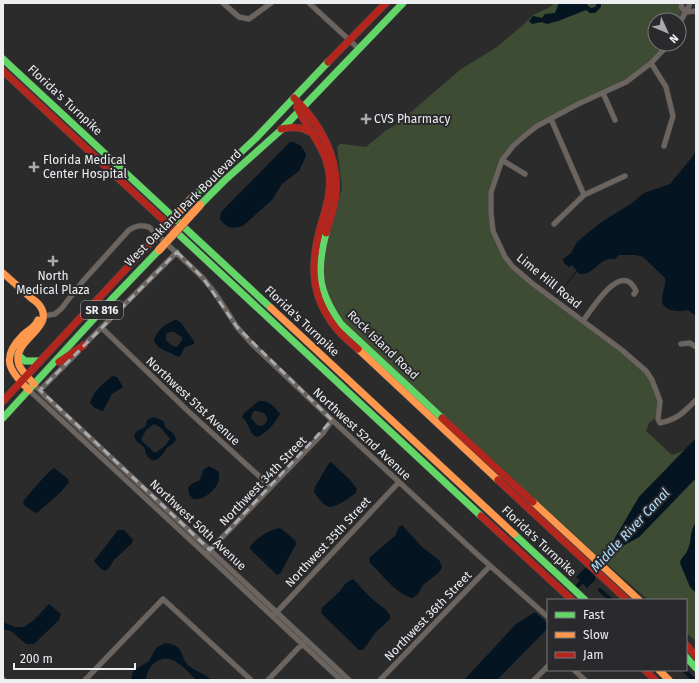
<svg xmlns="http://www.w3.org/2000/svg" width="699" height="683" viewBox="0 0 699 683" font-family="'Fira Sans',sans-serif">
<rect width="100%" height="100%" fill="#2b2b2c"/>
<path fill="#3e4c33" d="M 555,3 L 682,3 L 686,12 L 679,20 L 655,20 L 655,44 L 669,44 L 626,82 L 537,126 L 502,160 L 491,192 L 493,231 L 513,267 L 646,371 L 660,401 L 655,418 L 649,423 L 646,431 L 672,455 L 685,450 L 639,497 L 612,543 L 598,559 L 343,323 L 325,296 L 322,270 L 328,238 L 342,188 L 337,147 L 340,144 L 343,144 L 366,147 L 385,131 L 397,124 L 461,69 L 497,47 L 524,24 L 533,15 L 548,8 Z
M 696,478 L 696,641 L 686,633 L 686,600 L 648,600 L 607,564 L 619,548 L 639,537 Z"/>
<path fill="#041420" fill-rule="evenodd" d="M 559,3 L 588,3 L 587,5 L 591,8 L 595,7 L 597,3 L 601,3 L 601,7 L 595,13 L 590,13 L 586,10 L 558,21 L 547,24 L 542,22 L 532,24 L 529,21 L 533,16 L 542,18 L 545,14 L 555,13 Z
M 290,142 L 294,142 L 301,146 L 305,152 L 306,156 L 299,171 L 282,184 L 272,200 L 244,225 C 234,230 226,228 220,219 L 221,212 Z
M 696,149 L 696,316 L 688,310 C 680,312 662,312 662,300 C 662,292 666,286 665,278 L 643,257 L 635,255 L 619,255 L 615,259 C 602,257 598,268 589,272 C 586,274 581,274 579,274 L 572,265 L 569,267 L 564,263 L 563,259 L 571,253 L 577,242 L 600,223 L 632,203 L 644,193 L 670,184 L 693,156 Z
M 177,320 L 181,323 L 194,341 L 194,344 L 185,347 L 181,355 L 178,357 L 158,347 L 154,341 C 155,332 168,321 177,320 ZM 169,332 L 174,332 L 182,337 L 182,340 L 177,347 L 171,345 L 166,340 L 166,334 Z
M 112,376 L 117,377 L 123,387 L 112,394 L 103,411 L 95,408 L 90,403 C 93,391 103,384 112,376 Z
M 259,401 C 269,400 274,406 280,414 C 275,423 267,433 257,437 L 252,434 L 246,421 L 242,417 L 244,413 ZM 254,411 C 261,411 268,413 267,421 L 264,425 L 260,426 L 257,425 L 251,418 L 252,414 Z
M 154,417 L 163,421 L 166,428 L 174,434 L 176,439 C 174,445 169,445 166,449 C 162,456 155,466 147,456 C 145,453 146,450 144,447 C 140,443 137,444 134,436 L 136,432 L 145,427 L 147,420 ZM 154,424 L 160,427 L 170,439 L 165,446 L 155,453 L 141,440 L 146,430 Z
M 696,438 L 696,478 L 639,537 L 619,548 L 595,574 L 595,580 L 587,588 L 576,577 L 585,568 L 589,568 L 612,543 L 639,497 Z
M 331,462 L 351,481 L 357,489 L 356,493 C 350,497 334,510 327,506 C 322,504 317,496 314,492 L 315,487 L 329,463 Z
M 209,466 L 218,471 C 224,484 206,501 193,499 L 189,494 L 188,487 L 193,483 L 200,480 L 203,470 Z
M 54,468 L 68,479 L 69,482 L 61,492 L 38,512 L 35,513 L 25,506 L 23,502 C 25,498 50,470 54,468 Z
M 696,522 L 696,593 L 690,587 L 680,563 C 681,557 686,555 688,549 C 692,540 689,532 696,522 Z
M 402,525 L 422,547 L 439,560 L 442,566 L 441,570 L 436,575 L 423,585 L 418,594 L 413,598 C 399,597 380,572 369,562 L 370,557 L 395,536 L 399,527 Z
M 280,528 L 295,540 L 296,544 L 281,572 L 279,574 L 277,575 L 250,549 L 250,547 C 256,538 269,530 280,528 Z
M 118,530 L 124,530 L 133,540 L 132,543 L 114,560 L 108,569 L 105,571 L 101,569 L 94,561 Z
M 353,579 L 370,597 L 385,609 L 390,615 L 390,619 L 376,632 L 363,650 L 359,650 L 321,613 L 322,608 L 340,591 L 346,583 Z
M 49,604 L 61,614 L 59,620 L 34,644 L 26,644 L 11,631 L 3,629 L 3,622 L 15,627 L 24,627 L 34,620 Z
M 535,612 C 540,617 548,621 548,628 L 497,680 L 464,680 L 516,624 Z
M 165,643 C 186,645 179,657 189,666 C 196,672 205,673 211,680 L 196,680 C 191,674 179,662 172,660 C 158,655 147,667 146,680 L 131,680 L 133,671 L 149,661 L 156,648 Z"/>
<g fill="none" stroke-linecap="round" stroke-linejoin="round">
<path stroke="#041420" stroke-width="1" d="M 555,298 L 576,272"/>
<path stroke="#041420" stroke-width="4" d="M 600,590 L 611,600
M 573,591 L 585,578
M 684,670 L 694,680"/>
<g stroke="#464647" stroke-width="6">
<path id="street" d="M 223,3 L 239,17 L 249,19 L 271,3
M 309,3 L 359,49
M 682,3 L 681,7 L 686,12
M 686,12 L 696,11
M 679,24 L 689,6 L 690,3
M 669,44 L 651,63 L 626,82 L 578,104 L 537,126 L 523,137 L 513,146 L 502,160 L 491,192 L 491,213 L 493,231 L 505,257 L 513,267 L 533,284 L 623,351 L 646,371 L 652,380 L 660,401 L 658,419 L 660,423 C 678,419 683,413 696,400
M 651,63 L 666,87 L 673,116 L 664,146
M 603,93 L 615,120
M 551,119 L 584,195
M 502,160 L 525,174
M 554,224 L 584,195 L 625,176
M 44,316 L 55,314 L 61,309 L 83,281 L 129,230 C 137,225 141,225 149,227 L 203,278 L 215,293 L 237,327 L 252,344 L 332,420 L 478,555 L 548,617
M 583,321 C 592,309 622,259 636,291 L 634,294
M 102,328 L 189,412 L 271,487
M 681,344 L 690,343 L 696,347
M 83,346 L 177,252
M 34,384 L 43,394 L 349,680
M 29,390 L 341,680
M 40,390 L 78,352
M 208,552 L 323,433 L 332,420
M 275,614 L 399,482
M 574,670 L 585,680
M 3,679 L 4,680
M 85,680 L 163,599 L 251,680
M 268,680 L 305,641
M 380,680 L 490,566
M 534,680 L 548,666"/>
</g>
<g stroke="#464647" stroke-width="8">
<path id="fast" d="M 3,59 L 271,308
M 192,198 L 256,138 L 328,62
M 200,205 L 225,180 L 281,130 L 403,3
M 174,230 L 481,516
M 326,233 C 316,272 318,291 341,324 L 442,418
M 18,355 L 25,361 L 40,361
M 3,418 L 111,300 L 159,250
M 514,534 L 585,600
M 686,657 L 696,668"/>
</g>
<g stroke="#464647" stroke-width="8">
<path id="slow" d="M 3,273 C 12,281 22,290 31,298 C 34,300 38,303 40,306 C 56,329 10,340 19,365 C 22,372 29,378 34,384
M 271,308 L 514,534
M 358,349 L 498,480
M 29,390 C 9,371 0,358 23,335 C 28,330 35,328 38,320
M 533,502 L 639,600
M 659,670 L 669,680"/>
</g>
<g stroke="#464647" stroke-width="8">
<path id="jam" d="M 328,62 L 386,3
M 3,71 L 174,230
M 294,98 C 319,122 338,155 336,191 C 336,205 330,219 326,233
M 297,107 C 307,129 325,146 329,172 C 332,190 326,208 321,225 C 310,264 310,296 336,328 C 342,336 351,343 358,349
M 281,129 C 295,126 303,127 315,135
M 59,362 L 84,345
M 3,401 L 151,242
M 442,418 L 533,502
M 498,480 L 627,600
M 481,516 L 572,600
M 686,645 L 696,656
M 645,670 L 655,680"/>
</g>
<use href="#street" stroke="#6c645e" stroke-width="5"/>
<use href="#fast" stroke="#63d668" stroke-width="7"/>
<use href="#slow" stroke="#ff974d" stroke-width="7"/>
<use href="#jam" stroke="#b3261e" stroke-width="7"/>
<g stroke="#464647" stroke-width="9" stroke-linecap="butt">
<path id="slow-bridge" d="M 151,242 L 192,198
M 159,250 L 200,205"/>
</g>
<use href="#slow-bridge" stroke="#ff974d" stroke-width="8"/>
</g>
<path fill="none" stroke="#a9aaab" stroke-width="3" stroke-dasharray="8 5" stroke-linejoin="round" d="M 177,252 L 203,278 L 237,327 L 332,420 L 210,550 L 40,390 Z"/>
<g fill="#a9aaab" stroke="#2a2a2d" stroke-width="1.5">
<path d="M364 113h4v4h4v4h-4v4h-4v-4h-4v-4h4z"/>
<path d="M32 161h4v4h4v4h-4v4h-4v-4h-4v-4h4z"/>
<path d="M51 255h4v4h4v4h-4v4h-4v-4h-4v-4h4z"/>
</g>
<g text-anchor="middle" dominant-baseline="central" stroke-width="4" stroke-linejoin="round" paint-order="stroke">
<rect fill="#2a2a2d" stroke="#b2b3b6" stroke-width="1" x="81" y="301" width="42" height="18" rx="3"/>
<g font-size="11" font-weight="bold" fill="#edeef0">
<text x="102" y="310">SR 816</text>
</g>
<g font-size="12" fill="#edeef0" stroke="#2a2a2d">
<text transform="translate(65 100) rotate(43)">Florida's Turnpike</text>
<text transform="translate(183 208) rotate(-45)">West Oakland Park Boulevard</text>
<text transform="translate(549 281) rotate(39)">Lime Hill Road</text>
<text transform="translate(302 321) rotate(43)">Florida's Turnpike</text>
<text transform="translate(383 345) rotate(44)">Rock Island Road</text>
<text transform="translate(193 401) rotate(43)">Northwest 51st Avenue</text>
<text transform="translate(362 434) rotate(43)">Northwest 52nd Avenue</text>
<text transform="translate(263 481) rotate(-46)">Northwest 34th Street</text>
<text transform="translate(198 525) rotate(43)">Northwest 50th Avenue</text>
<text transform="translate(539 541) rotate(43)">Florida's Turnpike</text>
<text transform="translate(328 542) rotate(-47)">Northwest 35th Street</text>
<text transform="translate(428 616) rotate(-46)">Northwest 36th Street</text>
</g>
<g font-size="12" fill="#edeef0" stroke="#2a2a2d" text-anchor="start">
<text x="374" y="119">CVS Pharmacy</text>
<text x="43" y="160">Florida Medical<tspan x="43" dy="14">Center Hospital</tspan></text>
<text x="53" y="276" text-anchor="middle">North<tspan x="53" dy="14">Medical Plaza</tspan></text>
</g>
<g font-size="13" font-style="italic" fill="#b0e0fe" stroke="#2a2a2d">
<text transform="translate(630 530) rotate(-47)">Middle River Canal</text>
</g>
</g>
<rect width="699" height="683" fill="none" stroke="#edeef0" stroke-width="8"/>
<rect x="547" y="599" width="140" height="72" fill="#2a2a2d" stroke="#78787b"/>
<rect x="555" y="612" width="20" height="6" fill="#63d668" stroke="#78787b"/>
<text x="583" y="619" font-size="12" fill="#edeef0">Fast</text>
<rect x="555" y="632" width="20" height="6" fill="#ff974d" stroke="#78787b"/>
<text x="583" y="639" font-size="12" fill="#edeef0">Slow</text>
<rect x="555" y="652" width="20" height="6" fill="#b3261e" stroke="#78787b"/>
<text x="583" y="659" font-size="12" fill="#edeef0">Jam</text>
<g transform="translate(667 32) rotate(134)"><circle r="19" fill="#2a2a2d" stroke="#78787b"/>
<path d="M0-3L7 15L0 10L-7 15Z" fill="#a9aaab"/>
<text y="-6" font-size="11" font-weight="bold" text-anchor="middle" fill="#edeef0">N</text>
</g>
<path d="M14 663v6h121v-6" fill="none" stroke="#edeef0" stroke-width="2"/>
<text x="20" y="663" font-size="12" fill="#edeef0" stroke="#2a2a2d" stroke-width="3" paint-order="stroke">200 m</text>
</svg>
